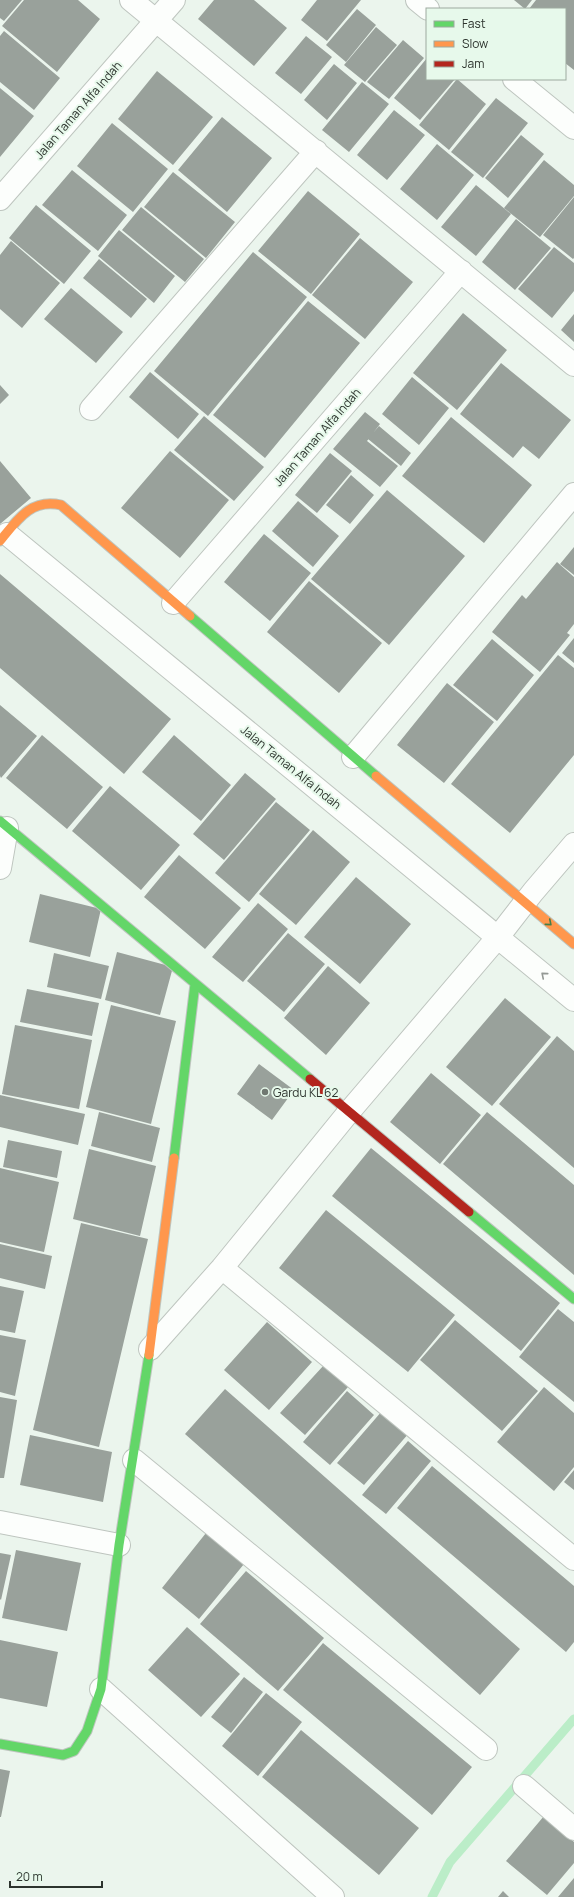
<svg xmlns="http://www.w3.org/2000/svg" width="574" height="1897" viewBox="0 0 574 1897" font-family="Manrope,sans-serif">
<rect width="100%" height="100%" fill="#ebf5ed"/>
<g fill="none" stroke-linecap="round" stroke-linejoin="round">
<path stroke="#bbedc8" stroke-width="9" d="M 432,1897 L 450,1862 L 574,1719"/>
</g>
<path fill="#99a19b" d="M 0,0 L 22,0 L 4,21 L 0,18 Z
M 24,0 L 78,0 L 100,19 L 57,72 L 2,26 Z
M 214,0 L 254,0 L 287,28 L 254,66 L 198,19 Z
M 317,0 L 361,0 L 327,41 L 301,20 Z
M 514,0 L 532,0 L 525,9 Z
M 536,0 L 574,0 L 574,70 L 565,63 L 565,9 L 529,9 Z
M 357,9 L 376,25 L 346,62 L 326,45 Z
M 376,27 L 397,45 L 365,82 L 344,65 Z
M 4,31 L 60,78 L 34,110 L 0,82 L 0,36 Z
M 306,36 L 332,57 L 301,94 L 275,73 Z
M 403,40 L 424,58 L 389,99 L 367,82 Z
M 427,58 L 427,79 L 455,79 L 420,120 L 394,98 Z
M 334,64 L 357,83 L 327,120 L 304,100 Z
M 157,71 L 213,117 L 173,165 L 118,119 Z
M 457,79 L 486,104 L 449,150 L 419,125 Z
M 362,82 L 389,104 L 349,152 L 322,130 Z
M 0,88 L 34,116 L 0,157 Z
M 496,98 L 528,123 L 483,178 L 451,152 Z
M 394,110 L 425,135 L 387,180 L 357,155 Z
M 222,117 L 272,158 L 227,212 L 178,170 Z
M 112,123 L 168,169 L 133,212 L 77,166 Z
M 521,135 L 544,154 L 508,198 L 485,178 Z
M 437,144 L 474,175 L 437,220 L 400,189 Z
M 544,160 L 574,185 L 574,196 L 540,237 L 504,208 Z
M 72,170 L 127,215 L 98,251 L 42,205 Z
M 173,172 L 235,222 L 206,258 L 144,207 Z
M 476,185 L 511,214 L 476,256 L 441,227 Z
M 308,191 L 360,234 L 311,294 L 258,251 Z
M 574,197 L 574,258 L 573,259 L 543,235 Z
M 36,205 L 91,251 L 64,284 L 9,238 Z
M 141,207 L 204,259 L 185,282 L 122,230 Z
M 516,219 L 551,248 L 515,290 L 482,262 Z
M 119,230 L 175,276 L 154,303 L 98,256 Z
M 360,238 L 413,282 L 365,339 L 312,295 Z
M 11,241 L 60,283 L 22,328 L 0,309 L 0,255 Z
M 554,247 L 574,263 L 574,291 L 552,318 L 518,289 Z
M 253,252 L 307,297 L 208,416 L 154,371 Z
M 99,259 L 147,299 L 131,318 L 83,278 Z
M 71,288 L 123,332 L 96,363 L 44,319 Z
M 308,301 L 360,343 L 265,458 L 213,415 Z
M 463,313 L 507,350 L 457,410 L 413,373 Z
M 574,314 L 574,342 L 561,330 Z
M 501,363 L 571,420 L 539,459 L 523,446 L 513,458 L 460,414 Z
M 150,372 L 199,414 L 178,439 L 129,397 Z
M 412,377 L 449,408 L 419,445 L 382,414 Z
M 0,385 L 9,395 L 0,404 Z
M 365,412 L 380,424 L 367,441 L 398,466 L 380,487 L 333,449 Z
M 204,416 L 264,467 L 234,501 L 174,450 Z
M 451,417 L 532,485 L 484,543 L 402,476 Z
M 379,426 L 411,453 L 401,466 L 368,439 Z
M 170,451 L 229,500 L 180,558 L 121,508 Z
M 330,453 L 352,471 L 317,513 L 295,495 Z
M 0,461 L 31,498 L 0,524 Z
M 351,475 L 374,495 L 350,524 L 326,505 Z
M 387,490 L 465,556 L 389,645 L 311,579 Z
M 298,501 L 339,536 L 313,567 L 272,531 Z
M 264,534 L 311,573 L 270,621 L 224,582 Z
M 574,547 L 574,575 L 560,564 Z
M 557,562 L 574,577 L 574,624 L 567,633 L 570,635 L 540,672 L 492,632 L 522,595 L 526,599 Z
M 0,574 L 171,719 L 124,774 L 0,668 Z
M 309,581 L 382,643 L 339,693 L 267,632 Z
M 574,638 L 574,663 L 562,653 Z
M 492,639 L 534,675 L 497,721 L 453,685 Z
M 558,655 L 574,668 L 574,755 L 510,833 L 451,784 Z
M 447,683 L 494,722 L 444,783 L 397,745 Z
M 0,705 L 37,736 L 1,778 L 0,776 Z
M 42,735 L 103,787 L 67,829 L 6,778 Z
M 174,735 L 231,785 L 201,821 L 142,772 Z
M 245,773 L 276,799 L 224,860 L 193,834 Z
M 110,786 L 180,845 L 141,890 L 72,831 Z
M 276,802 L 310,830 L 249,902 L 215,873 Z
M 313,830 L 350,862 L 296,925 L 259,894 Z
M 179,855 L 241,908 L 205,949 L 144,897 Z
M 356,877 L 411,924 L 360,984 L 304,937 Z
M 40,894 L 101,909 L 90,957 L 29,942 Z
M 258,903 L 288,929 L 243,982 L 212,957 Z
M 288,933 L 325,964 L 284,1012 L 247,981 Z
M 117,952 L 173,967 L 160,1015 L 105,1000 Z
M 54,953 L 109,966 L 101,999 L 47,987 Z
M 328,966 L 370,1003 L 326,1055 L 284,1018 Z
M 27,989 L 99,1003 L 92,1036 L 20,1022 Z
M 505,998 L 551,1037 L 492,1106 L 446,1067 Z
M 111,1005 L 176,1021 L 151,1124 L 86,1107 Z
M 15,1025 L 92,1040 L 79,1109 L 2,1094 Z
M 557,1036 L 574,1051 L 574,1168 L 499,1104 Z
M 259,1064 L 294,1090 L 272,1120 L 237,1094 Z
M 431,1073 L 481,1115 L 440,1164 L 390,1122 Z
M 0,1095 L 85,1114 L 78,1145 L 0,1127 Z
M 99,1112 L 160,1128 L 152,1162 L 91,1146 Z
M 487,1112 L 574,1185 L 574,1275 L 443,1164 Z
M 8,1140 L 62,1151 L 57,1178 L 3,1167 Z
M 371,1148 L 560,1303 L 521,1351 L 332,1196 Z
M 89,1149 L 156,1166 L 140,1236 L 73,1219 Z
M 0,1168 L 59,1182 L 44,1252 L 0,1242 Z
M 326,1210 L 455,1315 L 408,1372 L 279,1268 Z
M 81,1223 L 148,1239 L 99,1447 L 33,1430 Z
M 0,1244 L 52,1256 L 45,1289 L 0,1278 Z
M 0,1286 L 24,1291 L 15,1333 L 0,1330 Z
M 558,1309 L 574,1322 L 574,1402 L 519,1357 Z
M 455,1320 L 538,1391 L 502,1431 L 420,1360 Z
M 267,1322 L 312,1362 L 269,1410 L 224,1370 Z
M 0,1335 L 26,1340 L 15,1396 L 0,1392 Z
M 324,1365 L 348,1387 L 305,1435 L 280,1413 Z
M 544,1387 L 574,1413 L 574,1467 L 554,1491 L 497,1442 Z
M 225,1389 L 520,1649 L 480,1695 L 185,1434 Z
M 347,1391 L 374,1415 L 330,1465 L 303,1442 Z
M 0,1397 L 17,1400 L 4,1478 L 0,1478 Z
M 382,1411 L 409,1433 L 364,1485 L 337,1463 Z
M 30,1435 L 112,1452 L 103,1502 L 20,1485 Z
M 408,1441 L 431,1461 L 386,1514 L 362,1495 Z
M 432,1466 L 574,1586 L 574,1642 L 566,1652 L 397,1508 Z
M 574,1470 L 574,1490 L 564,1482 Z
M 206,1533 L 244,1564 L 199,1619 L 162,1588 Z
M 16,1550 L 81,1563 L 67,1631 L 2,1618 Z
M 0,1553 L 11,1555 L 1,1600 L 0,1599 Z
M 246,1571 L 324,1638 L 278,1691 L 200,1624 Z
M 187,1627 L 240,1674 L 201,1717 L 148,1670 Z
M 0,1640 L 58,1652 L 47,1707 L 0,1698 Z
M 323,1643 L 472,1767 L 432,1815 L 283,1690 Z
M 244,1677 L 263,1692 L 231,1733 L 211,1717 Z
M 266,1693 L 302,1722 L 258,1776 L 222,1746 Z
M 301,1730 L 419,1828 L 379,1875 L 262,1777 Z
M 0,1769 L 10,1771 L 1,1817 L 0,1817 Z
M 544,1816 L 574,1842 L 574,1863 L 547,1895 L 506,1861 Z
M 574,1878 L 574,1897 L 558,1897 Z
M 503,1891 L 509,1897 L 498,1897 Z"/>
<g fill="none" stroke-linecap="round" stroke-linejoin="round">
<g stroke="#bec5bf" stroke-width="24">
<path id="street" d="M 131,0 L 574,365
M 417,0 L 428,9
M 514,79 L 574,128
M 0,199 L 174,0
M 91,409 L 316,151
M 7,534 L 574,1000
M 173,603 L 461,271
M 353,757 L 574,494
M 0,868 L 7,828
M 222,1268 L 574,1559
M 150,1349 L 222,1268 L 348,1113 L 498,937 L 533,892 L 574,844
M 134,1460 L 486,1749
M 0,1522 L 119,1545
M 101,1689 L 333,1897
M 524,1786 L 574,1829"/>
</g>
<g stroke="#bec5bf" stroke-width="11">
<path id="fast" d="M 190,616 L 376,776
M 0,821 L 310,1079
M 174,1158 L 195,984
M 469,1212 L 574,1299
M 0,1744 L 63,1755 L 74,1751 L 87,1731 L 101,1689 L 119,1545 L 149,1355"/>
</g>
<g stroke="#bec5bf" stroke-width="11">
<path id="slow" d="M 0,541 C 17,520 31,498 61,505 L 190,616
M 376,776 L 574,944
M 149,1355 L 174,1158"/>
</g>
<g stroke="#bec5bf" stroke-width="11">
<path id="jam" d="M 310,1079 L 469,1212"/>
</g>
<use href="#street" stroke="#fcfefc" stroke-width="22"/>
<use href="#fast" stroke="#63d668" stroke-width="9"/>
<use href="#slow" stroke="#ff974d" stroke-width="9"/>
<use href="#jam" stroke="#b3261e" stroke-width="9"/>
</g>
<defs><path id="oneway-chevron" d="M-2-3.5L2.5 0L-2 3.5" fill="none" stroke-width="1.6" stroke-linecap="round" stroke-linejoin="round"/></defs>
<use stroke="#457d48" href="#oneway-chevron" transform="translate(549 923) rotate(40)"/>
<use stroke="#949995" href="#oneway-chevron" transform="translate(544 975) rotate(-140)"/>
<circle fill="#707871" stroke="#e7f9eb" stroke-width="1.5" cx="265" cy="1092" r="4"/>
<g text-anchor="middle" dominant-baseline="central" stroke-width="4" stroke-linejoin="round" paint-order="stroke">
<g font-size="12" fill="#2d342e" stroke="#e7f9eb">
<text transform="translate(78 110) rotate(-49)">Jalan Taman Alfa Indah</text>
<text transform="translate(317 437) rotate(-49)">Jalan Taman Alfa Indah</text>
<text transform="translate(291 767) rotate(39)">Jalan Taman Alfa Indah</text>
</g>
<g font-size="12" fill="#2d342e" stroke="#e7f9eb" text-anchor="start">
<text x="273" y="1092">Gardu KL 62</text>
</g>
</g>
<rect x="426" y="8" width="140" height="72" fill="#e7f9eb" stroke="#9daa9f"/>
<rect x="434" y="21" width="20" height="6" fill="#63d668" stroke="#9daa9f"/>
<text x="462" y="28" font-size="12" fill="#2d342e">Fast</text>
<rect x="434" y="41" width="20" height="6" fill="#ff974d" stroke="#9daa9f"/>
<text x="462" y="48" font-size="12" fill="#2d342e">Slow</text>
<rect x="434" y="61" width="20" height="6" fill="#b3261e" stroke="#9daa9f"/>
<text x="462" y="68" font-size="12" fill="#2d342e">Jam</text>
<path d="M10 1881v6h92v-6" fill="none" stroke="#2d342e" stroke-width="2"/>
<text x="16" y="1881" font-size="12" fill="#2d342e" stroke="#e7f9eb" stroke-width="3" paint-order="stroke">20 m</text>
</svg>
